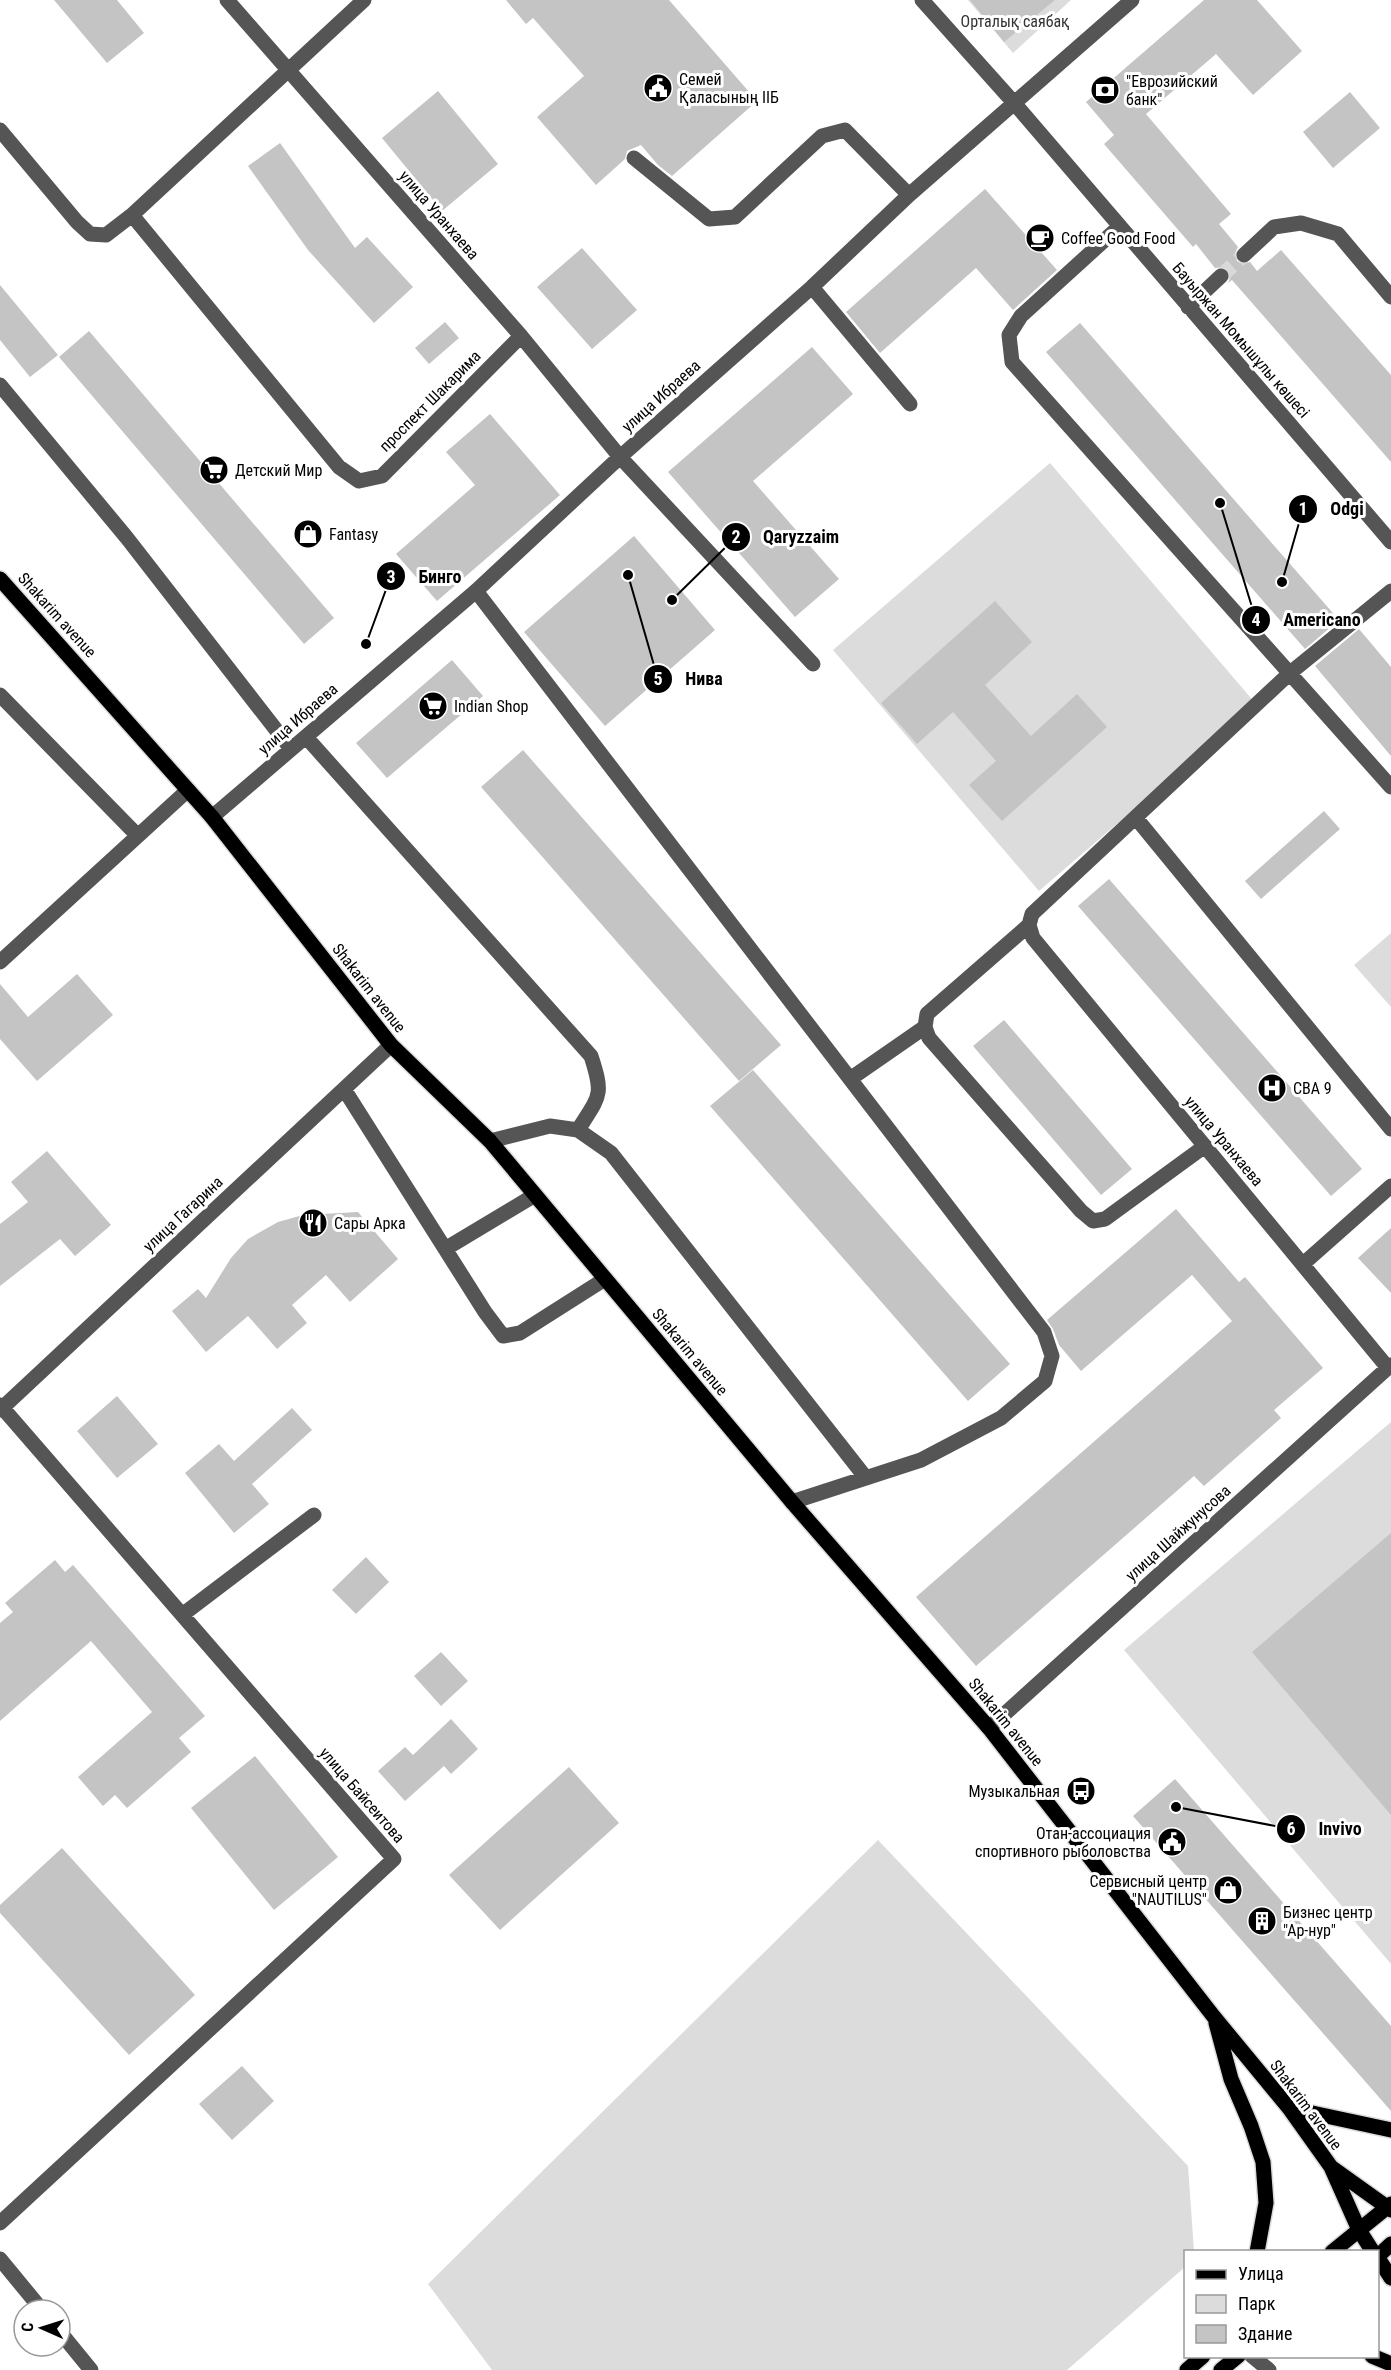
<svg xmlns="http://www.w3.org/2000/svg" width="1391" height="2370" viewBox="0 0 1391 2370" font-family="'Roboto Condensed',sans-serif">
<rect width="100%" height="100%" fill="#fff"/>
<path fill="#dcdcdc" d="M 968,0 L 1071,0 L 1013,53 Z
M 1050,463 L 1256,704 L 1039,891 L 833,650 Z
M 1391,933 L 1391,1007 L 1354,965 Z
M 1391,1422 L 1391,1964 L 1124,1650 Z
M 878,1840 L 1188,2166 L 1194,2251 L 1186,2252 L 1185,2267 L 1067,2370 L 492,2370 L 428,2284 Z"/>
<path fill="#c4c4c4" d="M 54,0 L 117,0 L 144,33 L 107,63 Z
M 506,0 L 669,0 L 757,101 L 672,176 L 658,165 L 641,145 L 627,151 L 625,159 L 596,185 L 537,117 L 584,76 L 533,18 L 526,24 Z
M 970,0 L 1055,0 L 1004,42 Z
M 1204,0 L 1257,0 L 1302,51 L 1253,95 L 1216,54 L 1146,114 L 1231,214 L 1219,224 L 1238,247 L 1235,253 L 1237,261 L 1242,264 L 1250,262 L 1257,271 L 1281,250 L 1391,375 L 1391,462 L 1232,280 L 1228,283 L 1230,278 L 1228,270 L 1223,267 L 1215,268 L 1196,244 L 1193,247 L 1104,144 L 1114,135 L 1086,102 Z
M 438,91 L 498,164 L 442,211 L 382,138 Z
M 1350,92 L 1380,128 L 1333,168 L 1303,132 Z
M 280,143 L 355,248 L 367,237 L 413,287 L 374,323 L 308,250 L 248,166 Z
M 985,189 L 1057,270 L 1013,310 L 976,268 L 880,353 L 846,312 Z
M 582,248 L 637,310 L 592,349 L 537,287 Z
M 0,285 L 58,355 L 30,377 L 0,340 Z
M 445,322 L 459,338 L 429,364 L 415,348 Z
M 1080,323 L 1339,620 L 1305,649 L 1046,352 Z
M 89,331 L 334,618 L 304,644 L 59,357 Z
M 812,347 L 853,394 L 753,481 L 839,579 L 795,617 L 668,472 Z
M 490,414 L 560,495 L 437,601 L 396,554 L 475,485 L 446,452 Z
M 634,536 L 715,630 L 605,726 L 524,632 Z
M 995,601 L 1032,642 L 985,685 L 1031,736 L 1077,694 L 1107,727 L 1002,821 L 969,785 L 996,761 L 953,712 L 917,744 L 881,703 Z
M 1359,629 L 1391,667 L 1391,756 L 1315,666 Z
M 452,660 L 483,696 L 387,778 L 356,743 Z
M 523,750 L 781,1045 L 739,1081 L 481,787 Z
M 1324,811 L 1340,829 L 1261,899 L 1245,881 Z
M 1109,879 L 1362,1169 L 1331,1196 L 1078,906 Z
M 77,974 L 113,1015 L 37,1081 L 0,1039 L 0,984 L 28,1017 Z
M 1004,1020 L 1132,1169 L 1101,1195 L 973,1046 Z
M 753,1070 L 1010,1364 L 968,1401 L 710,1106 Z
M 47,1151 L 111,1225 L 75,1256 L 60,1239 L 0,1286 L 0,1224 L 28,1202 L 11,1182 Z
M 1176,1209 L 1239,1282 L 1245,1277 L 1323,1368 L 1274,1410 L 1281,1418 L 1204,1486 L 1194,1476 L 976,1666 L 916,1597 L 1232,1321 L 1192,1275 L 1081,1371 L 1059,1345 L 1053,1329 L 1047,1320 Z
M 358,1212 L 398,1259 L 350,1302 L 326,1275 L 292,1305 L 307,1323 L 277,1349 L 248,1316 L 206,1352 L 172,1311 L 198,1289 L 206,1298 L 231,1258 L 248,1239 L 278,1222 L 303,1215 Z
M 1391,1228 L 1391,1293 L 1358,1258 Z
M 117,1396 L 158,1444 L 117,1478 L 77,1431 Z
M 292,1408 L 312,1430 L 252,1484 L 269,1504 L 234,1533 L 185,1473 L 219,1444 L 234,1461 Z
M 1391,1533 L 1391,1815 L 1252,1652 Z
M 366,1557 L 389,1582 L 356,1614 L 332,1590 Z
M 55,1560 L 65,1572 L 73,1565 L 205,1716 L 179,1738 L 191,1752 L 127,1808 L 115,1795 L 103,1806 L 78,1777 L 152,1712 L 91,1641 L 0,1721 L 0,1623 L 13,1612 L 5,1603 Z
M 441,1652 L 468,1681 L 441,1706 L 414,1676 Z
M 451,1719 L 478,1749 L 451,1774 L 444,1766 L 405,1801 L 378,1771 L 405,1747 L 413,1755 Z
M 255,1756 L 338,1857 L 274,1910 L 191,1808 Z
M 569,1767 L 619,1823 L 500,1930 L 449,1875 Z
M 1175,1779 L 1391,2026 L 1391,2111 L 1133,1816 Z
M 62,1848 L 195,1995 L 129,2055 L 0,1913 L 0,1905 Z
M 242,2066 L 274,2101 L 232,2140 L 199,2104 Z"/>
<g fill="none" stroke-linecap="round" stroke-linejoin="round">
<path stroke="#d9d9d9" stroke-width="15" stroke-dasharray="15 8" stroke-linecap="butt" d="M 1221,276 L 1244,255"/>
<g stroke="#dbdbdb" stroke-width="18">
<path id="major" d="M 0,579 L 212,817 L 391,1045 L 490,1141 L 792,1502 L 989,1728 L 1214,2017 L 1289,2108 L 1331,2167 L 1359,2230 L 1373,2252
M 1216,2023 L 1231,2079 L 1251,2126 L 1263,2162 L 1266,2203 L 1257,2252
M 1289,2108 L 1391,2130
M 1331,2167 L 1391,2210
M 1332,2252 L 1391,2204
M 1378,2256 L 1391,2244
M 1378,2258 L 1391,2278
M 1372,2356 L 1391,2364
M 1187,2370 L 1203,2356
M 1221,2370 L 1238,2356"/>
</g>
<path stroke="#555" stroke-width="15" d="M 227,0 L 521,336 L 620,457 L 813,664
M 922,0 L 1015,104 L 1391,542
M 0,130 L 77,222 L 90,234 L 106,235 L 132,215 L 339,467 L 359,481 L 382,476 L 521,336
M 634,158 L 709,219 L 735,217 L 822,136 L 845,130 L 909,195
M 132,215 L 364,0
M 1120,226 L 1021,316 L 1009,335 L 1012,362 L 1391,787
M 1244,255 L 1274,227 L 1301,223 L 1338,234 L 1391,297
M 812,287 L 910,404
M 1188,307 L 1221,276
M 0,385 L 127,538 L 291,749
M 476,591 L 1044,1332 L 1052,1356 L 1045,1381 L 1001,1418 L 921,1460 L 792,1502
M 0,695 L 138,836
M 306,737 L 591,1056 C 604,1096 600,1095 578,1130
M 212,817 L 476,591 L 620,457 L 812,287 L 909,195 L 1132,0
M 1136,818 L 1391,1129
M 1029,925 L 927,1014 L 925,1027 L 929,1038 L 1081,1211 L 1093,1221 L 1105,1219 L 1205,1146
M 0,962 L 188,790
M 850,1079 L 925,1027
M 344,1089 L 485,1312 L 503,1336 L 520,1333 L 605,1279
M 490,1141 L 550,1126 L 578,1130 L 611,1153 L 866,1478
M 445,1249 L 535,1195
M 1303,1264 L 1391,1186
M 1388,1368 L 1033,938 L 1029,925 L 1032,914 L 1290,673 L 1391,591
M 0,1405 L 394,1859 L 0,2223
M 0,1410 L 391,1045
M 182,1615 L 314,1515
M 989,1728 L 1391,1365
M 0,2259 L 42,2310
M 60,2332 L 91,2370
M 1252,2356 L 1269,2370"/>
<use href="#major" stroke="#000" stroke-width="15"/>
</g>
<defs>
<g id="civic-disc" transform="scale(1.5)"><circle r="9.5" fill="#000" stroke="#fff"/><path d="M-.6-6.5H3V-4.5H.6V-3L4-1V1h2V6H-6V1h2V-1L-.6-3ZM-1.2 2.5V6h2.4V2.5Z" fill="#fff"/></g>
<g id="bank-disc" transform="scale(1.5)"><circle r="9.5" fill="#000" stroke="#fff"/><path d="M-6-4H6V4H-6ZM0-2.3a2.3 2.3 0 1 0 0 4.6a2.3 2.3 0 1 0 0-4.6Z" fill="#fff"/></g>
<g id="cafe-disc" transform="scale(1.5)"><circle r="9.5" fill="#000" stroke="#fff"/><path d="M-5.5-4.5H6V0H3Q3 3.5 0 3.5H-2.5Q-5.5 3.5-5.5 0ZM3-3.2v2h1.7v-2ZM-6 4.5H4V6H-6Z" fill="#fff"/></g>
<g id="supermarket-disc" transform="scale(1.5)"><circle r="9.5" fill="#000" stroke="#fff"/><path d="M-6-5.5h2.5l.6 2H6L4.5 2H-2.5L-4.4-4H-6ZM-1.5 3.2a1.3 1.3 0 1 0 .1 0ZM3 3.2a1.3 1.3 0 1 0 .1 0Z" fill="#fff"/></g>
<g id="shop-disc" transform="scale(1.5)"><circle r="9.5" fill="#000" stroke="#fff"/><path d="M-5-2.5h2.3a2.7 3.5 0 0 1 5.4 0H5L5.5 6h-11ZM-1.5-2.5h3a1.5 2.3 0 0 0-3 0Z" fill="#fff"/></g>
<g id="hospital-disc" transform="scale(1.5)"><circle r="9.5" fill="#000" stroke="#fff"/><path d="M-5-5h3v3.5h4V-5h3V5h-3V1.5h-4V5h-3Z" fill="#fff"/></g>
<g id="restaurant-disc" transform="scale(1.5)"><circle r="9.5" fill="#000" stroke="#fff"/><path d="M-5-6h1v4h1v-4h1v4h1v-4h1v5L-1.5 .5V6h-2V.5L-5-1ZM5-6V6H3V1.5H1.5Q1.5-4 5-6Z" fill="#fff"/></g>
<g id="bus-disc" transform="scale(1.5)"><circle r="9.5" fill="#000" stroke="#fff"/><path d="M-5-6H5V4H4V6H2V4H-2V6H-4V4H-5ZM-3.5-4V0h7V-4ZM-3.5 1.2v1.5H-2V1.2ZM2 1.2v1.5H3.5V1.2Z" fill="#fff"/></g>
<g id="building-disc" transform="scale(1.5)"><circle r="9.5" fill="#000" stroke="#fff"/><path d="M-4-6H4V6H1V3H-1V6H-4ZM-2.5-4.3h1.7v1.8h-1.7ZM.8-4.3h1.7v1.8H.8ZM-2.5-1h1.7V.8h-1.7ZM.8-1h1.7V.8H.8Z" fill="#fff"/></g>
</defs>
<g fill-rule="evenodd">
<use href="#civic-disc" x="658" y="88"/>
<use href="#bank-disc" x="1105" y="90"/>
<use href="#cafe-disc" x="1040" y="238"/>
<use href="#supermarket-disc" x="214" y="470"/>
<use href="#shop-disc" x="308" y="534"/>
<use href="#supermarket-disc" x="433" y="706"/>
<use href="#hospital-disc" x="1272" y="1088"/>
<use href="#restaurant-disc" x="313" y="1223"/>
<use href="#bus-disc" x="1081" y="1791"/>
<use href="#civic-disc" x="1172" y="1842"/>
<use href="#shop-disc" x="1228" y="1890"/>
<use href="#building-disc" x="1262" y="1921"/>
</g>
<g text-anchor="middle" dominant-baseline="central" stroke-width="6" stroke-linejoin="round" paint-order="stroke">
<g font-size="16" fill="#333" stroke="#fff">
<text x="1015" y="21">Орталық саябақ</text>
</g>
<g font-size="16" fill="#000" stroke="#fff" text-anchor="start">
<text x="679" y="79">Семей<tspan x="679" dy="18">Қаласының ІІБ</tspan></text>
<text x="1126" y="81">"Еврозийский<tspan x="1126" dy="18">банк"</tspan></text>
<text x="1061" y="238">Coffee Good Food</text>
<text x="235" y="470">Детский Мир</text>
<text x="329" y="534">Fantasy</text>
<text x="454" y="706">Indian Shop</text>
<text x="1293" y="1088">СВА 9</text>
<text x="334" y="1223">Сары Арка</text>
<text x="1060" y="1791" text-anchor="end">Музыкальная</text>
<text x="1151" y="1833" text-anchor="end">Отан-ассоциация<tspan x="1151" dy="18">спортивного рыболовства</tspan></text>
<text x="1207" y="1881" text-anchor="end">Сервисный центр<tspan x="1207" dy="18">"NAUTILUS"</tspan></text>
<text x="1283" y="1912">Бизнес центр<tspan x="1283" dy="18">"Ар-нур"</tspan></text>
</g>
<g font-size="16" fill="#000" stroke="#fff">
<text transform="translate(439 215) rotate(49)">улица Уранхаева</text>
<text transform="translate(1241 340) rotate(49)">Бауыржан Момышұлы көшесі</text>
<text transform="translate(661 396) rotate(-42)">улица Ибраева</text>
<text transform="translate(430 401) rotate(-45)">проспект Шакарима</text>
<text transform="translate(57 615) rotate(48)">Shakarim avenue</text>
<text transform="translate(298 719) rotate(-41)">улица Ибраева</text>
<text transform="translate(369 988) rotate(52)">Shakarim avenue</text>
<text transform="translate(1224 1141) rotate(50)">улица Уранхаева</text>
<text transform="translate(183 1214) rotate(-43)">улица Гагарина</text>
<text transform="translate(690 1352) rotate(50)">Shakarim avenue</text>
<text transform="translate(1178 1533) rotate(-42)">улица Шайжунусова</text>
<text transform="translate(1006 1722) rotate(51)">Shakarim avenue</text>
<text transform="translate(362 1795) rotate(49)">улица Байсеитова</text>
<text transform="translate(1306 2105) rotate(53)">Shakarim avenue</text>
</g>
</g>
<path fill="none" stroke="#000" stroke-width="2" d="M1282 582L1303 509M672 600L736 537M366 644L391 576M1220 503L1256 620M628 575L658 679M1176 1807L1291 1829"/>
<g fill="#000" stroke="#fff" stroke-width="2">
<circle cx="1282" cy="582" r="6"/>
<circle cx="672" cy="600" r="6"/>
<circle cx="366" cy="644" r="6"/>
<circle cx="1220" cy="503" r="6"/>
<circle cx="628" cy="575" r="6"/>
<circle cx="1176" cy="1807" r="6"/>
<circle cx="1303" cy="509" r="15"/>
<circle cx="736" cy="537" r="15"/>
<circle cx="391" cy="576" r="15"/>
<circle cx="1256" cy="620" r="15"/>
<circle cx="658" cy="679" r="15"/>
<circle cx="1291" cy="1829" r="15"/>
</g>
<g font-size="18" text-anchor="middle" font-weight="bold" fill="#fff">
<text x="1303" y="515">1</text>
<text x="736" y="543">2</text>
<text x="391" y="583">3</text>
<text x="1256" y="626">4</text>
<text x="658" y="685">5</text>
<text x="1291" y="1835">6</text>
</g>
<g font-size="18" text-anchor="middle" font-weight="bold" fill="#000" stroke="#fff" stroke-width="6" stroke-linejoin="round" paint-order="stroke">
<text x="1347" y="515">Odgi</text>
<text x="801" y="543">Qaryzzaim</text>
<text x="440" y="583">Бинго</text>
<text x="1322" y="626">Americano</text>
<text x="704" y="685">Нива</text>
<text x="1340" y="1835">Invivo</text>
</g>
<rect x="1184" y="2250" width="195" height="108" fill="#ffffff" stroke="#999999" stroke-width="1.5"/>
<rect x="1196" y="2270" width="30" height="9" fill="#000000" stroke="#999999" stroke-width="1.5"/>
<text x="1238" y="2280" font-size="18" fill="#000000">Улица</text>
<rect x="1196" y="2295" width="30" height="18" fill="#dcdcdc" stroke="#999999" stroke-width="1.5"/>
<text x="1238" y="2310" font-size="18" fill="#000000">Парк</text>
<rect x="1196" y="2325" width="30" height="18" fill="#c4c4c4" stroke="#999999" stroke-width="1.5"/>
<text x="1238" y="2340" font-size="18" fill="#000000">Здание</text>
<g transform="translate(42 2328) rotate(273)"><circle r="28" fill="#ffffff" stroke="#999999" stroke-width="1.5"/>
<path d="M0-4.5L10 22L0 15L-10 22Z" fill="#000000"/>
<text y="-9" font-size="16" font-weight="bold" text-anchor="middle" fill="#000000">С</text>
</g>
</svg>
